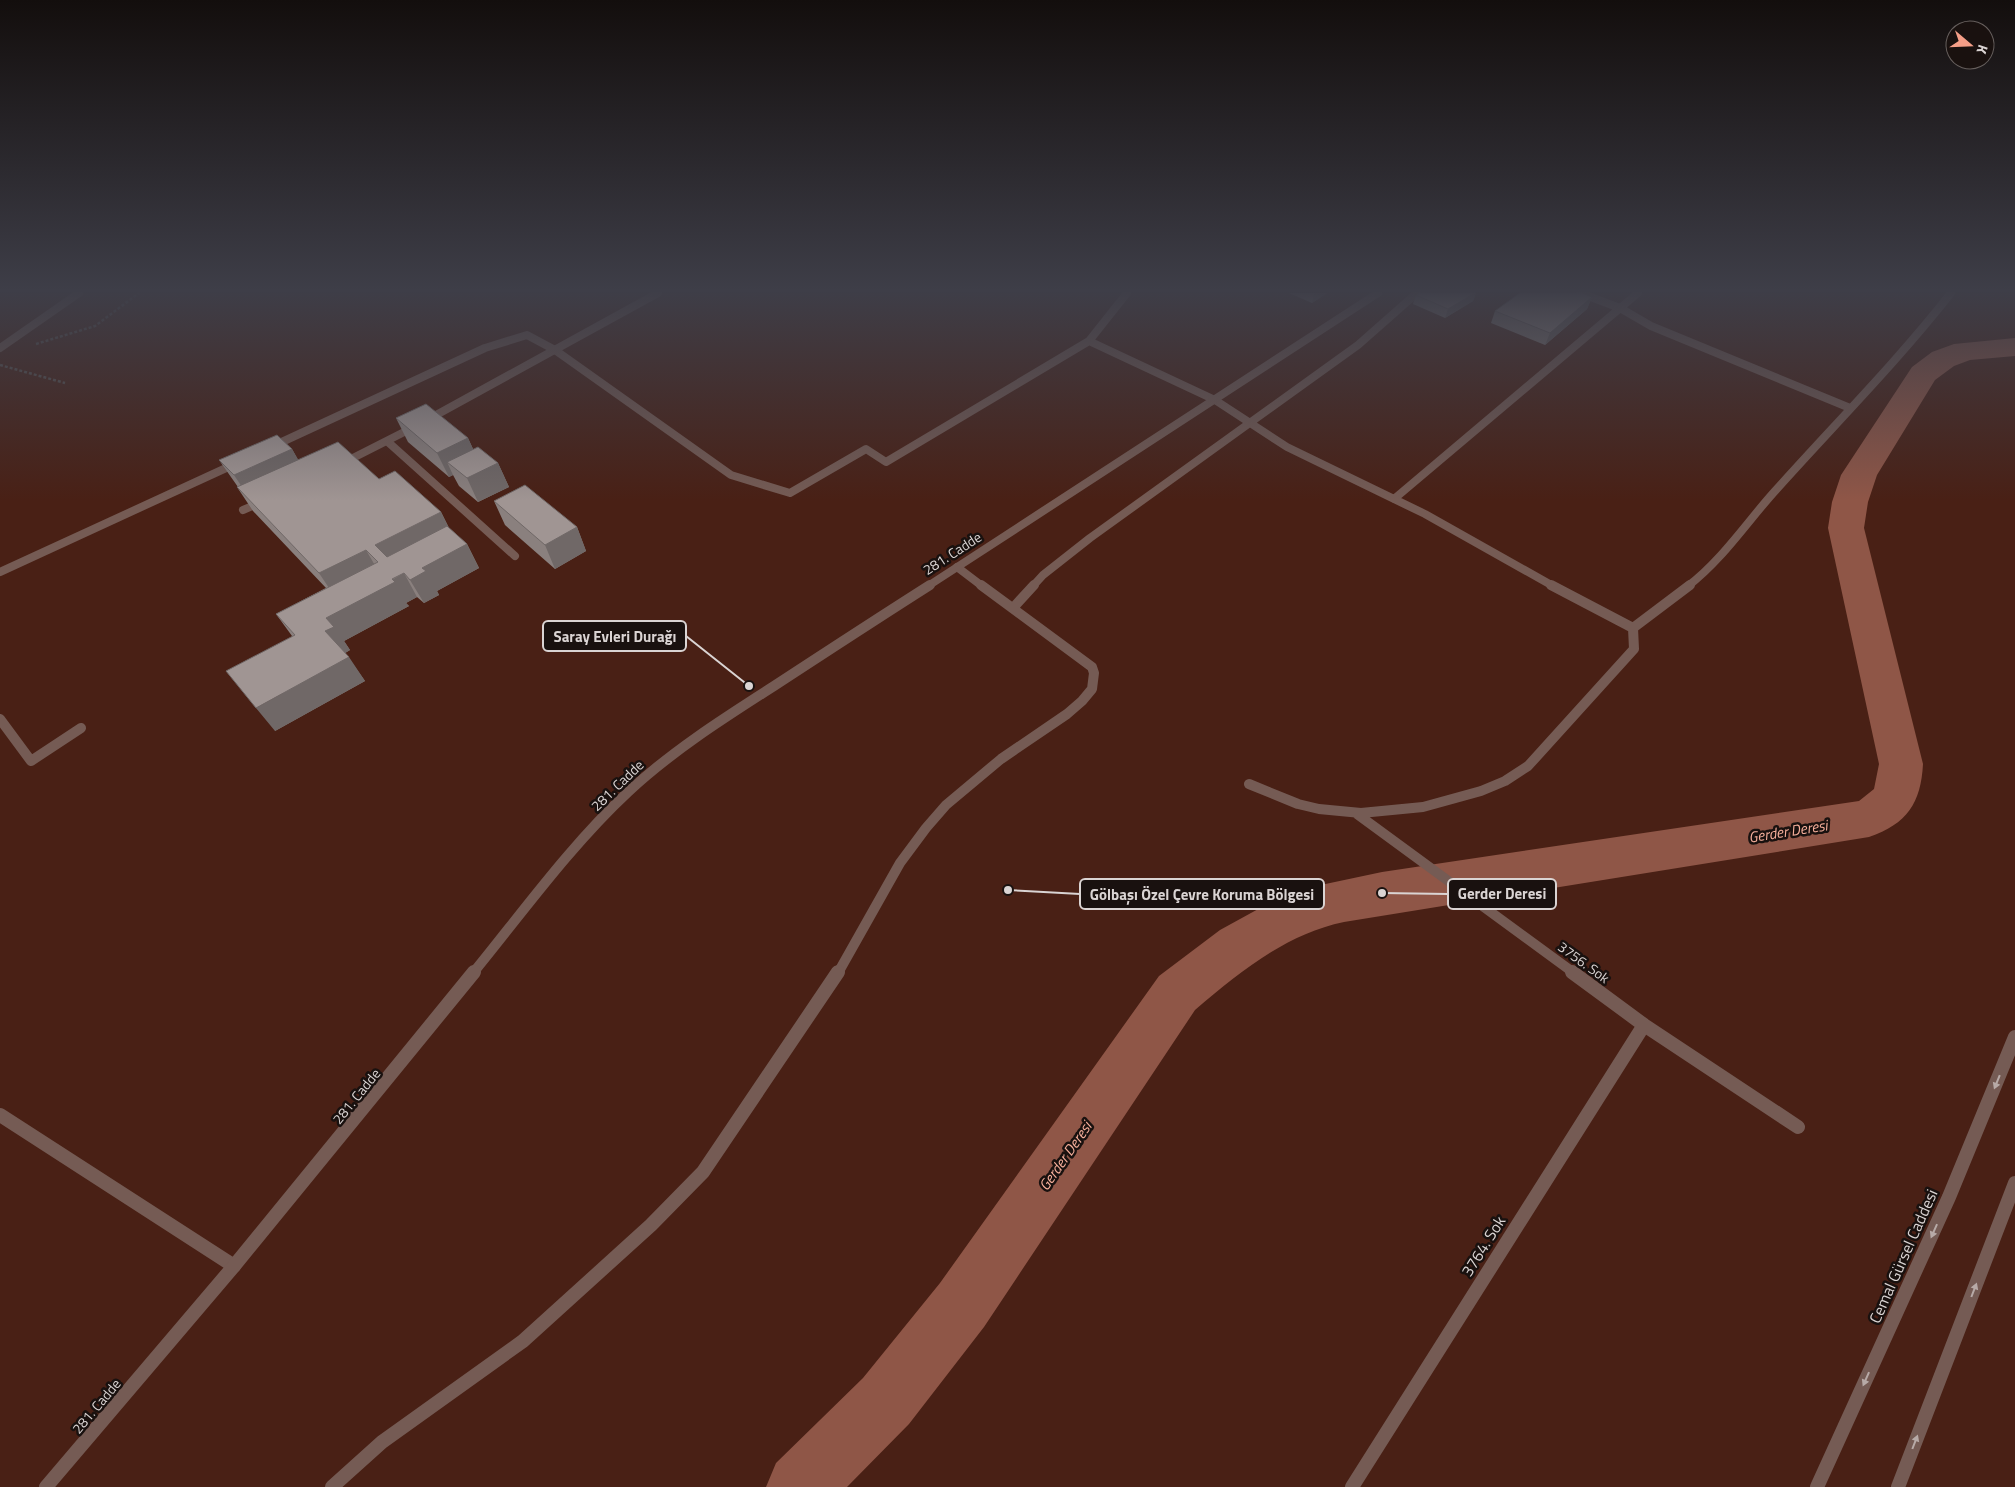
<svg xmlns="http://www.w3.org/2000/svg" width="2015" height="1487" viewBox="0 0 2015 1487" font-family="'Titillium Web',sans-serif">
<rect width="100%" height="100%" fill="#221a18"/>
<path fill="#492015" d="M 0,293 L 2015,293 L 2015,1487 L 0,1487 Z"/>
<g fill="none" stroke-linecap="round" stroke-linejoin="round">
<path fill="#8f5647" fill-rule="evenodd" d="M 2015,338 L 2015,356 L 1970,360 L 1954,366 L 1935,380 L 1877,475 L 1868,502 L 1864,528 L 1923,764 C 1921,803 1907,824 1869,837 L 1344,922 C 1286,934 1240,972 1195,1010 L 984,1327 L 909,1424 L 847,1487 L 766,1487 L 776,1463 L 863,1378 L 940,1283 L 1159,976 L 1220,930 L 1271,902 L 1316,886 L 1382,872 L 1859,801 L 1874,789 L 1879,764 L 1828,528 L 1832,502 L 1841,475 L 1912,367 L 1932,352 L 1954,344 Z"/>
<path stroke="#5c5553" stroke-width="2.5" stroke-dasharray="3 2" stroke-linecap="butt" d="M 36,344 L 95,326 L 139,293
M 0,365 L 65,383"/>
<path stroke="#755b54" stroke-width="8" d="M 1089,341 L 1215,400
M 0,348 L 79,293
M 388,442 L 515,556
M 271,447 L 485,348 L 527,335 L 555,350 L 731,475 L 790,493 L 866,449 L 886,462 L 1089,341 L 1127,293
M 0,572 L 237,463"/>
<path stroke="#755b54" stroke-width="8" d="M 1580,293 L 1620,308 L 1651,326 L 1850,408
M 1215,400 L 1287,447 L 1425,514 L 1553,586
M 427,420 L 658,293
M 345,462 L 414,427
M 1394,499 L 1638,293
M 243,510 L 262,502
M 957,567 L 982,586
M 1033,586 L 1043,575 L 1090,538 L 1358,345 L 1417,293
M 1688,586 C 1722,560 1747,522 1775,491 C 1834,425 1896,363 1951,293"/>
<path stroke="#755b54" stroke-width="10" d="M 1551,585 L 1633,628
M 1013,608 L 1034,585
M 0,719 L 31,761 L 81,728
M 1249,784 L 1298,804 L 1319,809 L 1361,813 L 1423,807 L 1481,791 L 1505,781 L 1528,766 L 1634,649 L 1633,628 L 1690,585
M 1357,814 L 1574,973
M 838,973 L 900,863 L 926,828 L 946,805 L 1001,759 L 1067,714 L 1082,701 L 1092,689 L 1094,673 L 1092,667 L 981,585"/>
<path stroke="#755b54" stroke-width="14" d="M 1572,972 L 1644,1025 L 1798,1127
M 0,1115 L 234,1266
M 332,1487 L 382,1442 L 523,1341 L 651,1225 L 703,1172 L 838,972
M 1352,1487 L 1644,1025"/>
<path stroke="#755b54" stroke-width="8" d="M 928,586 L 1378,293"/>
<path stroke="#755b54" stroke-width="10" d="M 473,973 C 522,913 571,845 628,792 C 672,751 724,718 774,686 C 826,652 878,618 930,585"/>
<path stroke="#755b54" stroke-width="14" d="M 46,1487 L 234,1266 L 474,972
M 1817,1487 L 1949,1197 L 2015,1037
M 1898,1487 L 2015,1183"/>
</g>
<path fill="#8a807e" d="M 1289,293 L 1327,293 L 1312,303 Z
M 1476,293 L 1473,301 L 1445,318 L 1413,304 L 1416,295 Z
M 1592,297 L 1587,309 L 1545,345 L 1491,323 L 1495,311 Z
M 396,418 L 468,438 L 473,449 L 498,463 L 509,487 L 478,502 L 459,486 L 453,475 L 449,477 L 408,442 Z
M 292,449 L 298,460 L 379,479 L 441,512 L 449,528 L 467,544 L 479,568 L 437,591 L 439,595 L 424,603 L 417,597 L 406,603 L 409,606 L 344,641 L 350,650 L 345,653 L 365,681 L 275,731 L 292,636 L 276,614 L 326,588 L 253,511 L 237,487 L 238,487 L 219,460 Z
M 494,501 L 577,527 L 586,551 L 555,569 L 505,525 Z"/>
<path fill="#706867" d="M 1314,293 L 1327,293 L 1312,303 Z
M 1476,293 L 1473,301 L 1445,318 L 1448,309 Z
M 1592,297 L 1587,309 L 1545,345 L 1550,333 Z
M 468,438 L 479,462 L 447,462 L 453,475 L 449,477 L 437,453 Z
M 292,449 L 306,473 L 250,499 L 234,475 Z
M 498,463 L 509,487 L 478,502 L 467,478 Z
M 441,512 L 453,536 L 389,569 L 375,545 Z
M 577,527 L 586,551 L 555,569 L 545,545 Z
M 467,544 L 479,568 L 437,591 L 439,595 L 424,603 L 410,580 L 422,568 Z
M 366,550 L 380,574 L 335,597 L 319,573 Z
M 404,573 L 417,597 L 406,603 L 409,606 L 344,641 L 350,650 L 342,655 L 325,631 L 326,618 Z
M 349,657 L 365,681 L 275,731 L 256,708 Z"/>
<path fill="#a09593" stroke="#706867" d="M 1419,293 L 1475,293 L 1448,309 L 1416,295 Z
M 1520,293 L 1582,293 L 1592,297 L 1550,333 L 1495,311 Z
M 426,404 L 468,438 L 437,453 L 396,418 Z
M 277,435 L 292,449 L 234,475 L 219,460 Z
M 338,442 L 379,479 L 395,471 L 441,512 L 375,545 L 387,557 L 447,526 L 467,544 L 422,568 L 426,571 L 410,580 L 404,573 L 392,579 L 395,582 L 326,618 L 334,627 L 325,631 L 349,657 L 256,708 L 226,671 L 295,635 L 276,614 L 378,562 L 366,550 L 319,573 L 237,487 Z
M 478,447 L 498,463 L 467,478 L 447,462 Z
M 525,485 L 577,527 L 545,545 L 494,501 Z"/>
<defs><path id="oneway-solid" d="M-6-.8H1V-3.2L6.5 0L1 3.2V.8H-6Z" transform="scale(1.25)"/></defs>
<g fill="#b7aaa7">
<use href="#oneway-solid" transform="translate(1997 1082) rotate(112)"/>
<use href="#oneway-solid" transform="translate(1934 1231) rotate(114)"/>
<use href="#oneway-solid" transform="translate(1974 1290) rotate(-69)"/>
<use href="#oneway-solid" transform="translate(1866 1379) rotate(114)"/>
<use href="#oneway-solid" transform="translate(1915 1442) rotate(-69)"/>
</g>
<linearGradient id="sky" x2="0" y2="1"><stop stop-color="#130e0d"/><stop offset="0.58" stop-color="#3e3e48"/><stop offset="1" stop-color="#3e3e48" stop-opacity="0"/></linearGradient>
<rect width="2015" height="501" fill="url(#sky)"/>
<g text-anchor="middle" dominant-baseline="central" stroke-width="5" stroke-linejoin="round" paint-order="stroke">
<g font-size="14" fill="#dad4d3" stroke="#19110f">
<text transform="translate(952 553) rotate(-33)">281. Cadde</text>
<text transform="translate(617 785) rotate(-44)">281. Cadde</text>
<text transform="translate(1584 962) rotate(36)">3756. Sok</text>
<text transform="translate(356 1096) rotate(-51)">281. Cadde</text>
<text transform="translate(96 1406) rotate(-50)">281. Cadde</text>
</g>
<g font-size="15" font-style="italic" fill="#f6af9b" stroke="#19110f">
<text transform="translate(1788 831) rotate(-9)">Gerder Deresi</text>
<text transform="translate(1065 1156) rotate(-55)">Gerder Deresi</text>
</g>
<g font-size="16" fill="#dad4d3" stroke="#19110f">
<text transform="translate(1483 1246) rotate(-58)">3764. Sok</text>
<text transform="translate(1903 1256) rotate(-66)">Cemal Gürsel Caddesi</text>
</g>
</g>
<path fill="none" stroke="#dad4d3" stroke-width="2" d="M749 686L686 636M1382 893L1448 894M1008 890L1080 894"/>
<g fill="#dad4d3" stroke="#19110f" stroke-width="2">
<circle cx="749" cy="686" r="5"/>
<circle cx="1382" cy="893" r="5"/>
<circle cx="1008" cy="890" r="5"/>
</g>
<g fill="#19110f" stroke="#dad4d3" stroke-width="2">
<rect x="543" y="621" width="143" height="30" rx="5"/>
<rect x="1448" y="879" width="108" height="30" rx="5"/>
<rect x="1080" y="879" width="244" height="30" rx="5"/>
</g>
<g font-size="15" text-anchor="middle" font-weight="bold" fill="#dad4d3">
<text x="615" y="642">Saray Evleri Durağı</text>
<text x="1502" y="899">Gerder Deresi</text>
<text x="1202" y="900">Gölbaşı Özel Çevre Koruma Bölgesi</text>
</g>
<g transform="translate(1970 45) rotate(109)"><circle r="24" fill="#19110f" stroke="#665f5d"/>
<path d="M0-4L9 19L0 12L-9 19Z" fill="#f49e87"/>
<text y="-8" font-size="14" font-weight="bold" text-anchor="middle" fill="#dad4d3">K</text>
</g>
</svg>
